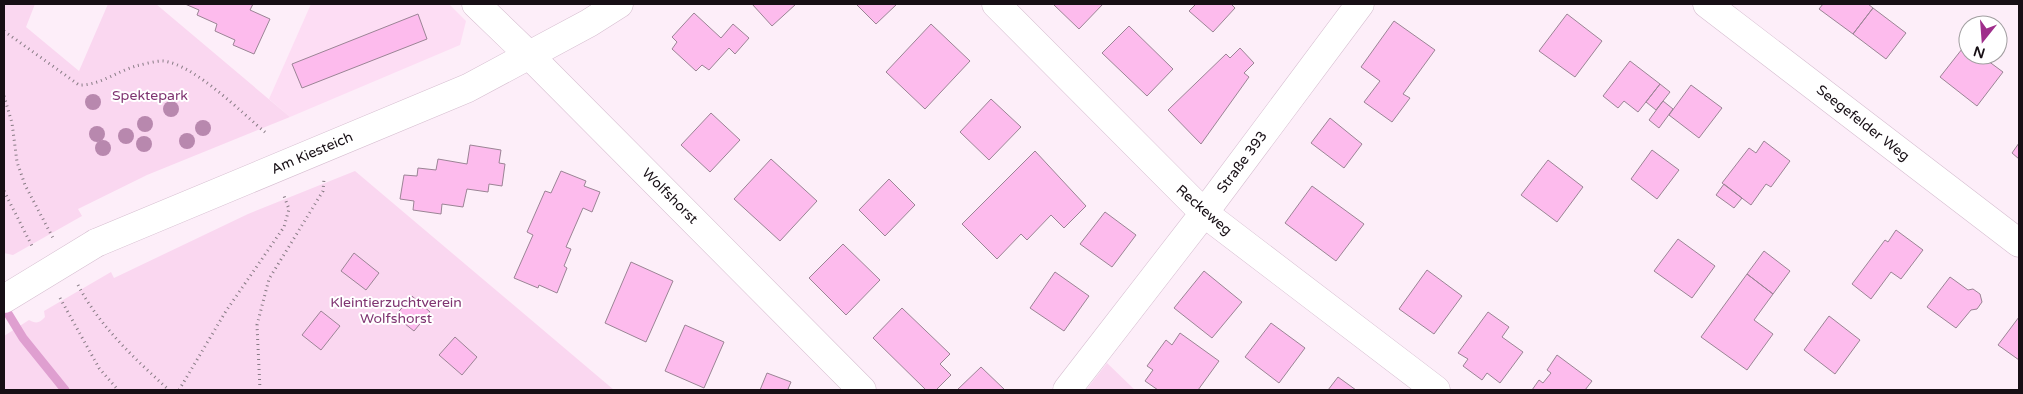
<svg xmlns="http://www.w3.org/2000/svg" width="2023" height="394" viewBox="0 0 2023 394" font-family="'Varela Round',sans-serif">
<rect width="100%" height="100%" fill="#fdeef9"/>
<path fill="#fdddf4" d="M 311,4 L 449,4 L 466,21 L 460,45 L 290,117 L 269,99 Z"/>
<path fill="#fad7f0" d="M 4,4 L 35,4 L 26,27 L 79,71 L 108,4 L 156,4 L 290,117 L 147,175 L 78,209 L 82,216 L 13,255 L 4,253 Z
M 355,171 L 614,390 L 4,390 L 4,336 L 29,320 C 36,324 40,323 45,317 L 44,311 L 111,272 L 114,278 L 248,214 Z
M 1107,363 L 1135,390 L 1086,390 Z"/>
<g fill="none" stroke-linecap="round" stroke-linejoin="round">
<path stroke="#df9fd0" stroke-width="9" d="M 4,307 L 23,338 L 65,390"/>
</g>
<path fill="#fdbbed" stroke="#9b8495" d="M 185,4 L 253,4 L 250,10 L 270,19 L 254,54 L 233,45 L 235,40 L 215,31 L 217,24 L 197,15 L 199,10 Z
M 752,4 L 796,4 L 772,26 Z
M 856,4 L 897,4 L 876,24 Z
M 1053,4 L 1103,4 L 1079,29 Z
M 1196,4 L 1231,4 L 1235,8 L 1213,32 L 1189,11 Z
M 1823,4 L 1868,4 L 1873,8 L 1853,34 L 1819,9 Z
M 1873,8 L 1906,33 L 1886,59 L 1853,34 Z
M 694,13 L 721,38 L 733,24 L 749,38 L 735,54 L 729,48 L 709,70 L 702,65 L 696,71 L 672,49 L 677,42 L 672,37 Z
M 418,14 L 427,39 L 302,88 L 292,64 Z
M 1567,14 L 1602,41 L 1575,77 L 1539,51 Z
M 1394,21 L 1435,50 L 1403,94 L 1410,98 L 1392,122 L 1364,102 L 1380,81 L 1361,67 Z
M 931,24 L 970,61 L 925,109 L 886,72 Z
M 1129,26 L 1173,69 L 1147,96 L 1102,53 Z
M 1966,44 L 1968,55 L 1980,55 L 2003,72 L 1977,106 L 1940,77 Z
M 1240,48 L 1254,63 L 1244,73 L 1249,77 L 1201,144 L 1168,110 L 1226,54 L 1230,58 Z
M 1630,61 L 1660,84 L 1638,112 L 1624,101 L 1618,108 L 1603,96 Z
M 1660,84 L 1670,92 L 1656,110 L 1646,102 Z
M 1691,85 L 1722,108 L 1699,138 L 1669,115 Z
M 991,99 L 1021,127 L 989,160 L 960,132 Z
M 1663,101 L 1673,109 L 1659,128 L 1649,120 Z
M 711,113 L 740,140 L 710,172 L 681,145 Z
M 1330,118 L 1362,144 L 1344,168 L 1311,143 Z
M 1764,141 L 1790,161 L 1771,187 L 1766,184 L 1751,205 L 1722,183 L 1749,148 L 1756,153 Z
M 2019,143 L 2019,159 L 2012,153 Z
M 470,145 L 501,150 L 499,163 L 505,164 L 502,186 L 489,184 L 488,192 L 467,189 L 463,207 L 442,204 L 441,214 L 413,210 L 414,201 L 400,199 L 404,175 L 417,176 L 418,168 L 436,170 L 438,159 L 467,164 Z
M 1652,150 L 1679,170 L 1657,199 L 1631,179 Z
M 1035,151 L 1086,206 L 1064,228 L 1051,215 L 1027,240 L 1021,234 L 997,259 L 962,224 Z
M 771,159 L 817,201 L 780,241 L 734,199 Z
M 1548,160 L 1583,187 L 1557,222 L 1521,195 Z
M 561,171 L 586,181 L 584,186 L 600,192 L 592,212 L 583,208 L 566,247 L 571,249 L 564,266 L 567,268 L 557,293 L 539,285 L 538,288 L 514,278 L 533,235 L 527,232 L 545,191 L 551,193 Z
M 889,179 L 915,205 L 885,236 L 859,210 Z
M 1724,184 L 1742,198 L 1734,208 L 1716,195 Z
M 1312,186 L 1364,224 L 1336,261 L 1285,223 Z
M 1105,212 L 1136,235 L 1112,267 L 1080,244 Z
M 1896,230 L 1923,250 L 1901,279 L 1891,272 L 1871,299 L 1852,284 L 1885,240 L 1888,242 Z
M 1678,239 L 1715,266 L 1692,298 L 1654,271 Z
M 843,244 L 880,280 L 846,315 L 809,278 Z
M 1764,251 L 1790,271 L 1773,294 L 1747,274 Z
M 354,253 L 379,273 L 366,290 L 341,271 Z
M 631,262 L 673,281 L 646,342 L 605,323 Z
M 1427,270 L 1462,296 L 1434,334 L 1399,309 Z
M 1204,271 L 1242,302 L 1212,338 L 1174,308 Z
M 1055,272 L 1089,296 L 1064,331 L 1030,308 Z
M 1747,274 L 1773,294 L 1754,320 L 1773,334 L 1747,370 L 1701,337 Z
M 1950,277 L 1968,290 L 1973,289 L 1980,294 L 1982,302 L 1977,309 L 1971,310 L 1956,328 L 1927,307 Z
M 412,296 L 430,312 L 414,331 L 395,316 Z
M 902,308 L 950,354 L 940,364 L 951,375 L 936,390 L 926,390 L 873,338 Z
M 321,311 L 340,326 L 321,350 L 302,335 Z
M 1488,312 L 1509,327 L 1502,337 L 1523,352 L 1500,383 L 1487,373 L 1482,380 L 1463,366 L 1468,359 L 1458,353 Z
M 1829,316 L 1860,340 L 1835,374 L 1804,350 Z
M 2019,317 L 2019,360 L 1998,345 Z
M 1271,323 L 1305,348 L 1279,383 L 1245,357 Z
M 685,325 L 724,342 L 704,388 L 665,371 Z
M 1180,333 L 1219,361 L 1198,390 L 1158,390 L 1145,381 L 1153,370 L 1147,366 L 1166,340 L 1172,345 Z
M 455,337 L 477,357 L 462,375 L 439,355 Z
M 1557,355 L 1592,381 L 1585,390 L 1532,390 L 1539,380 L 1543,383 L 1551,373 L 1547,370 Z
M 981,367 L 1005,390 L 957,390 Z
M 767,373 L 791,382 L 788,389 L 791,390 L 760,390 Z
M 1338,377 L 1356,390 L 1328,390 Z"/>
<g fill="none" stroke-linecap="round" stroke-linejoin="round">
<g stroke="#d6bed0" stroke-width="29">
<path id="minor" d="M 476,4 L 530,56 L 862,390
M 996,4 L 1204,213 L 1436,390
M 1707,4 L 2019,243
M 96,243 L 468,88 L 589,23 L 619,4
M 1067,390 L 1204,213 L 1360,4"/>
</g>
<path stroke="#877b84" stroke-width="3" stroke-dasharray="1 4" stroke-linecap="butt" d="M 4,31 L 79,85 C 98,86 118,71 136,66 C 144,64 155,61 163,61 C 194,64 242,113 266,133
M 4,96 L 12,123 L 17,162 L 25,185 L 53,238
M 4,191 L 33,248
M 78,285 C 100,327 135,359 169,390
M 60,298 L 99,368 L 118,390
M 179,390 L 226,311 L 284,227 L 289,209 L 284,196
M 260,390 L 257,325 L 269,279 L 323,191 L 324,179"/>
<use href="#minor" stroke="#fff" stroke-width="28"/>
<g stroke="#d6bed0" stroke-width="29" stroke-linecap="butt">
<path id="minor-bridge" d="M 4,299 L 96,243"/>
</g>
<use href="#minor-bridge" stroke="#fff" stroke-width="28"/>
</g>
<g fill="#b888ae">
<circle cx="93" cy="102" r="8"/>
<circle cx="171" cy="109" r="8"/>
<circle cx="145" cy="124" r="8"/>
<circle cx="203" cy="128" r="8"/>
<circle cx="97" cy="134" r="8"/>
<circle cx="126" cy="136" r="8"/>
<circle cx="187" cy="141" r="8"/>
<circle cx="144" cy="144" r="8"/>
<circle cx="103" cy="148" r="8"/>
</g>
<g text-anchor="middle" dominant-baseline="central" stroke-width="4" stroke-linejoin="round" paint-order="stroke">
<g font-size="14" fill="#7f3471" stroke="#fff">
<text x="150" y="95">Spektepark</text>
<text x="396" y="302">Kleintierzuchtverein<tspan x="396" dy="16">Wolfshorst</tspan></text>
</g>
<g font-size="14" fill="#170f15" stroke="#fff">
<text transform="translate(1863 123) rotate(38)">Seegefelder Weg</text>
<text transform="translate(312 153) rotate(-23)">Am Kiesteich</text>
<text transform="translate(1242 162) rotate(-53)">Straße 393</text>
<text transform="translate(670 196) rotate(45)">Wolfshorst</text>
<text transform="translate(1204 210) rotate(41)">Reckeweg</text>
</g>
</g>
<rect width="2023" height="394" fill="none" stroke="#170f15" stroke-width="10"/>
<g transform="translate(1983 40) rotate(197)"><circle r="24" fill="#ffffff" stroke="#a29fa1"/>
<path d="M0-4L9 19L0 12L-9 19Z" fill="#9f2e8b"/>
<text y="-8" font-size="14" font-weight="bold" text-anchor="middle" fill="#170f15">N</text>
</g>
</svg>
